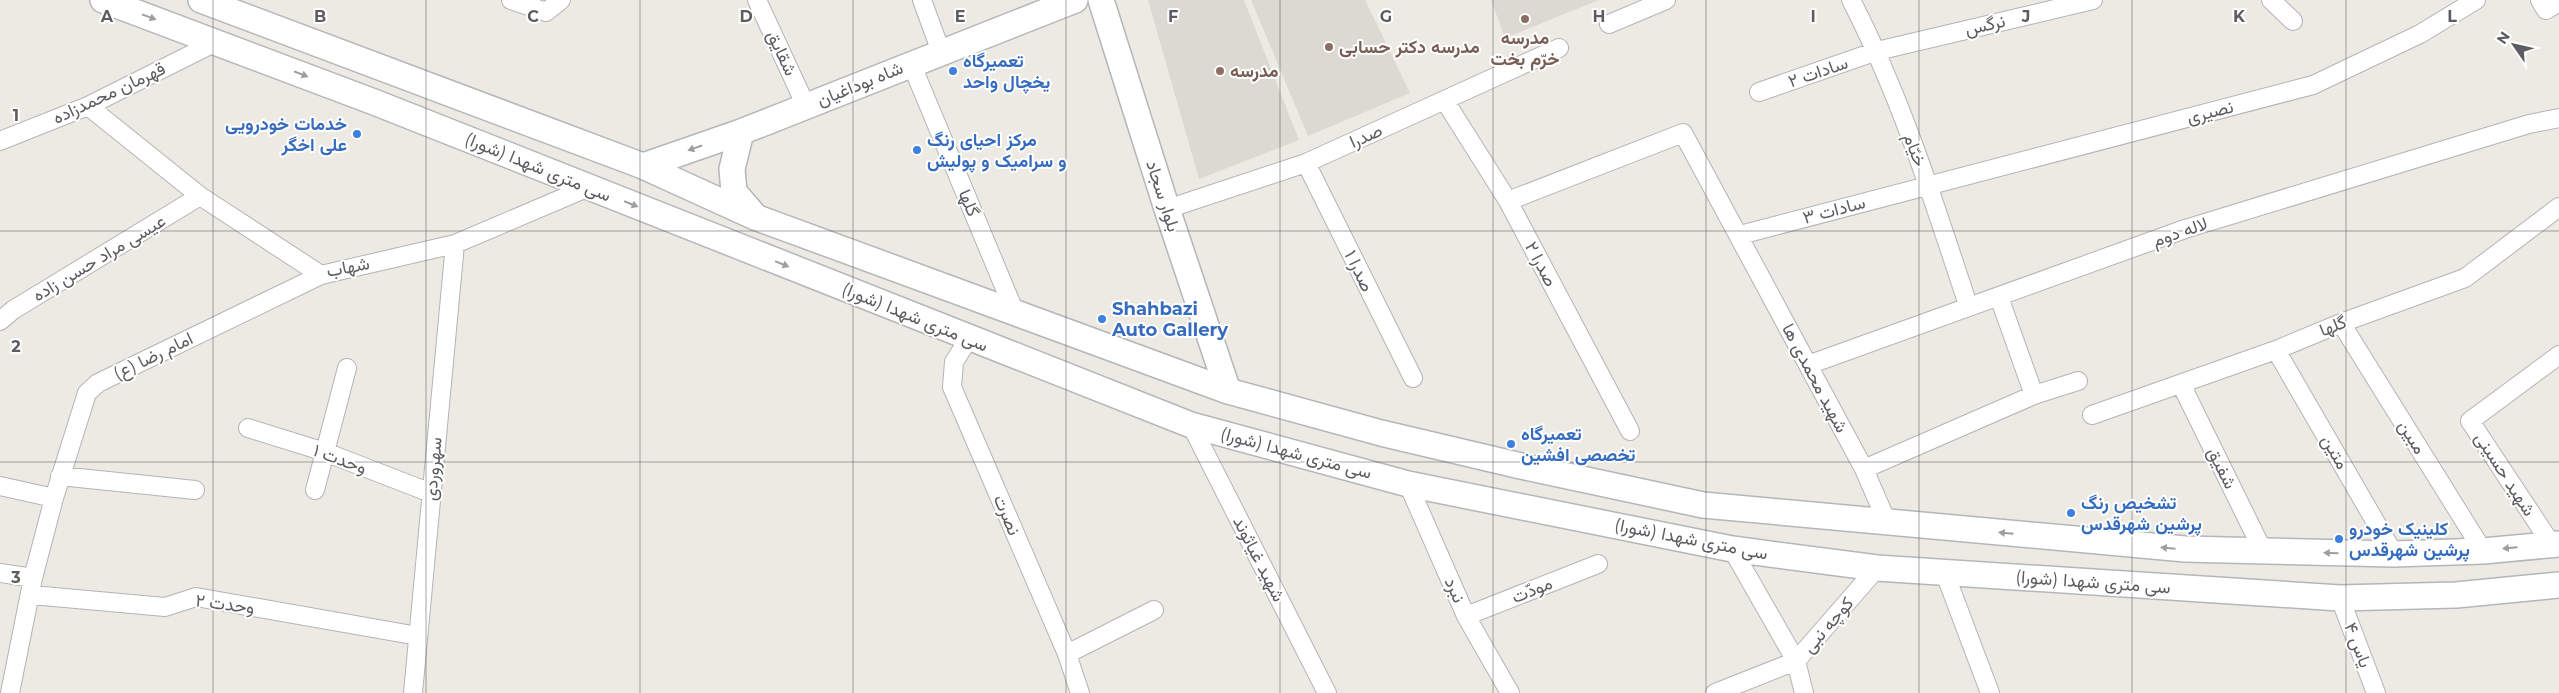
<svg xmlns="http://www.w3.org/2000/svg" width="2559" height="693" viewBox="0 0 2559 693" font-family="Montserrat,Vazirmatn,sans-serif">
<rect width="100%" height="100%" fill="#eceae2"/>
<path fill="#dbd9d1" d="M 1148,0 L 1244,0 L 1299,140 L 1199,179 Z
M 1251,0 L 1365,0 L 1410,93 L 1308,136 Z
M 1491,0 L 1599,0 L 1505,38 Z"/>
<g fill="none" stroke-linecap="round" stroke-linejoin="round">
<g stroke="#b3b4b8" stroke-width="20">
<path id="minor" d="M 511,0 L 546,12 L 561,0
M 757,0 L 806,106
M 922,0 L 941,52
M 1851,0 C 1901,97 1934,202 1968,305
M 2271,0 L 2293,21
M 2540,0 L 2546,10 L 2559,2
M 1609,24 L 1666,0
M 911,63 L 1016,315
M 1759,92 L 1877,51 L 2093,0
M 1445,101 L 1508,201 L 1630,431
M 88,106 L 200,196 L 321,275 L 455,244 L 589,187
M 0,141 L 88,106 L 216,42
M 1306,163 L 1413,378
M 1508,201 L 1683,133 L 1864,469 L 1887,522
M 1167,209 L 1306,163 L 1559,48
M 1740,235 L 2313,85 L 2420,34 L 2476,0
M 1999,297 L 2034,395
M 0,321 L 13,310 L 200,196
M 2341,323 L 2483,551
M 969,338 L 954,362 L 952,387 L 1067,654 L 1080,693
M 2276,350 L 2394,554
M 1808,365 L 2185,229 L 2529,124 L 2559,118
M 2181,384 L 2264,553
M 2092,415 L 2276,350 L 2341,323 L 2465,278 L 2559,207
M 1191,425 L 1327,693
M 248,428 L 325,452 L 431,493
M 1864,469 L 2034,395 L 2078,381
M 60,476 L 195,490
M 1408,484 L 1466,616 L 1510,693
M 0,486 L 54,498 L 87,393 L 98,383 L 321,275
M 315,490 L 347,368
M 2552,545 L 2470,421 L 2559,355
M 1732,549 L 1796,661 L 1804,693
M 1944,571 L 1990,693
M 0,573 L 33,578
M 32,595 L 165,607 L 196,597 L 418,636
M 2340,598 L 2376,693
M 1466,616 L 1598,564
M 1067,654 L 1154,610
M 10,693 L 33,578 L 54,498
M 413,693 L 455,244
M 1715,693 L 1796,661 L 1877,568"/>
</g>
<g stroke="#b4b6bb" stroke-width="28">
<path id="secondary" d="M 103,0 L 374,102 L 1191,425 L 1408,484 L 1732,549 L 1877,568 L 2340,598 L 2456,595 L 2559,585
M 201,0 L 643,166 L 755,217 L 1228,391 L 1381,433 L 1521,466 L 1703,505 L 2185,549 L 2394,554 L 2483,551 L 2559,544
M 1101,0 L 1167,209 L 1228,391
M 741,132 L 732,169 L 734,192 L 753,214
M 643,166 L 741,132 L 1075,0"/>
</g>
<use href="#minor" stroke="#fff" stroke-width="18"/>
<use href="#secondary" stroke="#fff" stroke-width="25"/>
</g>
<defs><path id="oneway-solid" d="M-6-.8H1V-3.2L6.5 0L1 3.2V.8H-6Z" transform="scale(1.25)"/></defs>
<g fill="#9d9ea0">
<use href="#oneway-solid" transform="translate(149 17) rotate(20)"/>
<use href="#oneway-solid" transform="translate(301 74) rotate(21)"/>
<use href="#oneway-solid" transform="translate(695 148) rotate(161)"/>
<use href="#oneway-solid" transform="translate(631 204) rotate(22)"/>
<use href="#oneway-solid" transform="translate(782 264) rotate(22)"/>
<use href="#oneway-solid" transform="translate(2006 533) rotate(-175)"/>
<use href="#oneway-solid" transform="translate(2168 548) rotate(-175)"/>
<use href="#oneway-solid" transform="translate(2510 548) rotate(175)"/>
<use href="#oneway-solid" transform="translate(2331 553) rotate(-179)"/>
</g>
<path fill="none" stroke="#5b5d61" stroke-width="1" stroke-opacity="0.55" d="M 213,0 L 213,693M 426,0 L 426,693M 640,0 L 640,693M 853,0 L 853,693M 1066,0 L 1066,693M 1280,0 L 1280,693M 1493,0 L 1493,693M 1706,0 L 1706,693M 1919,0 L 1919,693M 2132,0 L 2132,693M 2346,0 L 2346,693M 0,231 L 2559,231M 0,462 L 2559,462"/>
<g fill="#8d6e63" stroke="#fff" stroke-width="2">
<circle cx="1525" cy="19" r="5"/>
<circle cx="1329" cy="47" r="5"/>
<circle cx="1220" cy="71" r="5"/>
</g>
<g fill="#3f7fe0" stroke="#fff" stroke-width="2">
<circle cx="953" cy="71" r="5"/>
<circle cx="357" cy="134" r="5"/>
<circle cx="917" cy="150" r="5"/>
<circle cx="1102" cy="319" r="5"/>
<circle cx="1511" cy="444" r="5"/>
<circle cx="2071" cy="513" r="5"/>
<circle cx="2339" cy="539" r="5"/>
</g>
<g text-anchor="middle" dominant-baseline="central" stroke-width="4" stroke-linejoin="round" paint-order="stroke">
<g font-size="18" fill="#5b5d61" stroke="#fff">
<text transform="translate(1985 25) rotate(-13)">نرگس</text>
<text transform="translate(782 53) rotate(65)">شقایق</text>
<text transform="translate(1818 72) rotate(-19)">سادات ۲</text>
<text transform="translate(860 84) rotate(-22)">شاه بوداغیان</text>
<text transform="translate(109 93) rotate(-25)">قهرمان محمدزاده</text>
<text transform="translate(2210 112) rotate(-14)">نصیری</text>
<text transform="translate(1366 136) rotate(-24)">صدرا</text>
<text transform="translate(1915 150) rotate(69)">خیّام</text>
<text transform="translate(538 167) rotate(22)">سی متری شهدا (شورا)</text>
<text transform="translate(1163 196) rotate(72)">بلوار سجاد</text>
<text transform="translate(969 203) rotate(67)">گلها</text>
<text transform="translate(1834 210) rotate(-15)">سادات ۳</text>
<text transform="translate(2180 232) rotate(-19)">لاله دوم</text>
<text transform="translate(99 258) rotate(-31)">عیسی مراد حسن زاده</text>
<text transform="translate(1541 264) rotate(62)">صدرا ۲</text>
<text transform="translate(348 267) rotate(-11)">شهاب</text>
<text transform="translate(1359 271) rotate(64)">صدرا ۱</text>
<text transform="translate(915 317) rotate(22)">سی متری شهدا (شورا)</text>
<text transform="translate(2333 326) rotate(-22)">گلها</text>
<text transform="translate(153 356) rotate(-26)">امام رضا (ع)</text>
<text transform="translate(1815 378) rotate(62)">شهید محمدی ها</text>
<text transform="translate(2412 437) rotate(58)">مبین</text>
<text transform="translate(2335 452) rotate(60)">متین</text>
<text transform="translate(1296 453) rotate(15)">سی متری شهدا (شورا)</text>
<text transform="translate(340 459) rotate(20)">وحدت ۱</text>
<text transform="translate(2222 468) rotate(64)">شفیق</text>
<text transform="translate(433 469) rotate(-85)">سهروردی</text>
<text transform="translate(2505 474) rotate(57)">شهید حسینی</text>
<text transform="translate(1007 515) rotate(67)">نصرت</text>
<text transform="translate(1691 539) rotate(11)">سی متری شهدا (شورا)</text>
<text transform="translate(1259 559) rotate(63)">شهید غیاثوند</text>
<text transform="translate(2093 582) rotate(4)">سی متری شهدا (شورا)</text>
<text transform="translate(1455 590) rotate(66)">نبرد</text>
<text transform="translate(1532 590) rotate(-22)">مودّت</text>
<text transform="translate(225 604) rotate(7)">وحدت ۲</text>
<text transform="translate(1828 625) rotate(-49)">کوچه نبی</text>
<text transform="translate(2358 645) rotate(69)">یاس ۴</text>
</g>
<g font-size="18" font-weight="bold" fill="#785e54" stroke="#fff" text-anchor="start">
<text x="1525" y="38" text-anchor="middle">مدرسه<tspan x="1525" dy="21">خرّم بخت</tspan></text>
<text x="1339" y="47">مدرسه دکتر حسابی</text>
<text x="1230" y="71">مدرسه</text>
</g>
<g font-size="18" font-weight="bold" fill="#366cbe" stroke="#fff" text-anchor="start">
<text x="963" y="61">تعمیرگاه<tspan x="963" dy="21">یخچال واحد</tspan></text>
<text x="347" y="124" text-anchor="end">خدمات خودرویی<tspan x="347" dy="21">علی اخگر</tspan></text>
<text x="927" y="140">مرکز احیای رنگ<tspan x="927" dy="21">و سرامیک و پولیش</tspan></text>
<text x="1112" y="309">Shahbazi<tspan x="1112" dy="21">Auto Gallery</tspan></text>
<text x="1521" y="434">تعمیرگاه<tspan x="1521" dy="21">تخصصی افشین</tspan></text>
<text x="2081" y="503">تشخیص رنگ<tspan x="2081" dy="21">پرشین شهرقدس</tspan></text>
<text x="2349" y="529">کلینیک خودرو<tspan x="2349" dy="21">پرشین شهرقدس</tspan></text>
</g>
</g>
<g font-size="16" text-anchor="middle" font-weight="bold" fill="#5b5d61" stroke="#fff" stroke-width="4" stroke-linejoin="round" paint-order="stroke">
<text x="107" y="22">A</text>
<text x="320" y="22">B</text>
<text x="533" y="22">C</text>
<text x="746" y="22">D</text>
<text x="960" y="22">E</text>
<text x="1173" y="22">F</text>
<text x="1386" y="22">G</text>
<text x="1599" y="22">H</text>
<text x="1813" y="22">I</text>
<text x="2026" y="22">J</text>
<text x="2239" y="22">K</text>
<text x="2452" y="22">L</text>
<text x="16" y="121">1</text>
<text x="16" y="352">2</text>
<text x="16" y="583">3</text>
</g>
<g transform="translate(2514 45) rotate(304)" stroke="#ffffff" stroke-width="4" paint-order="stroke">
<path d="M0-4L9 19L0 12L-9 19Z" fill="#5b5d61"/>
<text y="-8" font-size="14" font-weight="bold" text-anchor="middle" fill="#5b5d61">N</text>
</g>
</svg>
